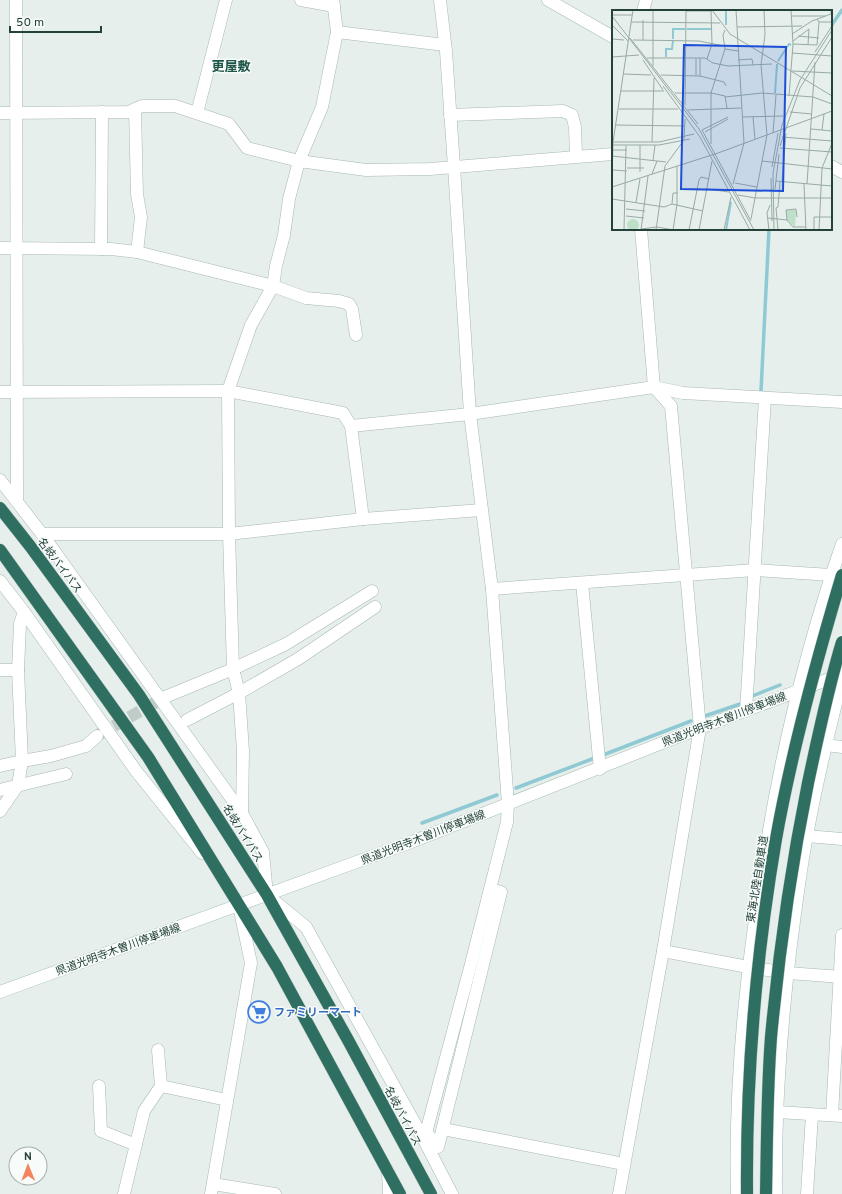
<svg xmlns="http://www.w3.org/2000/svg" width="842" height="1194" font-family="Overpass,'Noto Sans JP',sans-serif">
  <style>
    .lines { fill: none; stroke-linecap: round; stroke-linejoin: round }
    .stream { stroke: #8ec9d4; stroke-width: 3.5 }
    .street-tunnel { stroke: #bfccc8; stroke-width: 12; stroke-dasharray: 12 6; stroke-linecap: butt }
    .street-casing { stroke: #a8b8b2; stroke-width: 13 }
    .secondary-casing { stroke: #a4bbb3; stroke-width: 13 }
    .highway-casing { stroke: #c2cac8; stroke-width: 13 }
    .street { stroke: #fff; stroke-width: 12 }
    .secondary { stroke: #fff; stroke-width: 12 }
    .highway { stroke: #2f6f62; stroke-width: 12 }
    .highway-bridge-casing { stroke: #c2cac8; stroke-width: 13; stroke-linecap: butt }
    .highway-bridge { stroke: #2f6f62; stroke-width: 12 }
    .labels { text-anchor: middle; stroke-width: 3; stroke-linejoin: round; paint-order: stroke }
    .street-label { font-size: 11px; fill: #24423a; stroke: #f7fbf9 }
    .shop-label { font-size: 11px; font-weight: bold; fill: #366cbe; stroke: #f7fbf9; text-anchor: start }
    .quarter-label { font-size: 13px; font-weight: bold; fill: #1f5548; stroke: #f7fbf9 }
    .inset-river { fill: none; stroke: #8ec9d4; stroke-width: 2 }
    .inset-road { fill: none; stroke: #98aaa4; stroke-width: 1 }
    .view { fill: #1d4ed8; fill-opacity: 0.15; stroke: #1d4ed8; stroke-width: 2 }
    .inset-edge { fill: none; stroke: #24423a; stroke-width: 2 }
  </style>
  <rect width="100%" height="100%" fill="#e6efeb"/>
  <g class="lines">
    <g class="stream">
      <polyline points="831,26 842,10"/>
      <polyline points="761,391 769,229"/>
      <polyline points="750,697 780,685"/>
      <polyline points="705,716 743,703"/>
      <polyline points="603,755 691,721"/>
      <polyline points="516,788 592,759"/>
      <polyline points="422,823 497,795"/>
    </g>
    <polyline class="street-tunnel" points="98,735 165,697"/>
    <g class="street-casing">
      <g id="street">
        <polyline points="16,0 17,501"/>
        <polyline points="301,0 334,6"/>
        <polyline points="333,0 337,32 445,45"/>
        <polyline points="643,11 646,0"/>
        <polyline points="135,109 137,194 141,217 137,252"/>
        <polyline points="0,113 129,112 142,106 175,106 229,124 247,148 299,161 366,170 430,169 613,154"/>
        <polyline points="197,113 226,0"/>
        <polyline points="450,115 563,111 572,115 575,127 576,156"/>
        <polyline points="0,248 111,249 137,252 273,286 306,298 339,301 349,304 352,309 356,335"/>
        <polyline points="101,249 102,112"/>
        <polyline points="0,392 228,391 343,413 351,426 363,519"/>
        <polyline points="351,426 470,414 654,387 683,393 842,402"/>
        <polyline points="0,480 42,534 242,813 263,852 267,895 306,927 424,1140 452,1194"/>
        <polyline points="42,534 229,534 363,519 481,510"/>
        <polyline points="0,581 24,612 136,771 202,853"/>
        <polyline points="582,583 600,769"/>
        <polyline points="492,589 755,570 831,575"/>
        <polyline points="0,670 18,670"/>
        <polyline points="165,697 233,669 286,644 372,591"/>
        <polyline points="746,711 765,398"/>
        <polyline points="187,720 239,693 298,659 375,607"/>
        <polyline points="826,745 842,747"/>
        <polyline points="0,766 22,761 51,756 86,746 97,736"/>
        <polyline points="0,790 66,774"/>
        <polyline points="0,811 18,785 22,761 18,670 20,624 24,612"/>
        <polyline points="242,813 243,751 239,693 233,669 229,534 228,391 251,325 273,286 276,266 284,235 289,199 299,161 322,107 337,32"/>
        <polyline points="807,836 842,839"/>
        <polyline points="663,951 748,967 788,973 842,977"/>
        <polyline points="158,1050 161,1086"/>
        <polyline points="99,1086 101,1131 136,1145"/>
        <polyline points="777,1112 842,1116"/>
        <polyline points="832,1115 842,935"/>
        <polyline points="443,1129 624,1164"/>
        <polyline points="426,1132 438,1147 501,892 490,889"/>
        <polyline points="424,1140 471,964 507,822 508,804 492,589 470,414 454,167 446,51 440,0"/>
        <polyline points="388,1171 389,1194"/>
        <polyline points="213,1184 275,1194"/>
        <polyline points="124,1194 144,1111 161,1086 227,1100"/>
        <polyline points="211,1194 251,963 239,906"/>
        <polyline points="619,1194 663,951 700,728 671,406 654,387 641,229"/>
        <polyline points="807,1194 812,1115"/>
      </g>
    </g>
    <g class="secondary-casing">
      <g id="secondary">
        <polyline points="548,0 613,37"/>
        <polyline points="831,166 842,172"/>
        <polyline points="0,992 414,841 700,728 842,674"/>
        <path d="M737,1194C734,1086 745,979 762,873C779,761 805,650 842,544"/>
        <path d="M776,1194C775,1110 781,1026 791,944C796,908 800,871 807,836C816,783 829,731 842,679"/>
      </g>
    </g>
    <g class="highway-casing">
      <g id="highway">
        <polyline points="0,508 30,546 139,695 267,895 348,1040 431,1194"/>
        <polyline points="0,550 148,757 277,967 400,1194"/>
      </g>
    </g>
    <use href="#street" class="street"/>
    <use href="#secondary" class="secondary"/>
    <use href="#highway" class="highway"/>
    <g class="highway-bridge-casing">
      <g id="highway-bridge">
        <path d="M747,1194C746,1075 756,956 776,839C792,749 816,662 842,575"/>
        <path d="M766,1194C767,1142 767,1089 771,1037C779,951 791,867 808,783C818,736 828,688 842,642"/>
      </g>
    </g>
    <use href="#highway-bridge" class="highway-bridge"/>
  </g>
  <defs>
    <g id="supermarket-ring" transform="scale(1.15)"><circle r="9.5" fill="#f7fbf9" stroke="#3f7fe0" stroke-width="1.5"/><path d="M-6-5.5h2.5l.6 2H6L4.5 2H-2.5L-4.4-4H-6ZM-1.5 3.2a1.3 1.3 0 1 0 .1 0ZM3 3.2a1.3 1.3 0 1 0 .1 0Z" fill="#3f7fe0"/></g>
  </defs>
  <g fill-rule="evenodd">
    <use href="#supermarket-ring" x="259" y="1012"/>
  </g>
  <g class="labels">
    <g class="street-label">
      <text transform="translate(60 565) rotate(53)" y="4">名岐バイパス</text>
      <text transform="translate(724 719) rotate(-21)" y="4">県道光明寺木曽川停車場線</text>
      <text transform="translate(243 833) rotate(58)" y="4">名岐バイパス</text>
      <text transform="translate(423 837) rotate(-21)" y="4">県道光明寺木曽川停車場線</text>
      <text transform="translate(757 879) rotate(-81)" y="4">東海北陸自動車道</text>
      <text transform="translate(118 949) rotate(-20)" y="4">県道光明寺木曽川停車場線</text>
      <text transform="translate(403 1116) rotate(62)" y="4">名岐バイパス</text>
    </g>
    <g class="shop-label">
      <text x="274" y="1016">ファミリーマート</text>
    </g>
    <g class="quarter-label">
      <text x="231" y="71">更屋敷</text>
    </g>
  </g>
  <g transform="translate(612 10)">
    <rect width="220" height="220" fill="#e6efeb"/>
    <path d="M174,200H184L183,217L175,210ZM15 215a6 6 0 1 1 12 0a6 6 0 1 1-12 0Z" fill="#bfe0c8"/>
    <path class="inset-river" d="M114,1V15M75,19H99M61,29V19H73M54,47V39H60L61,31M166,51L177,34L179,35M163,83L165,54M114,220L119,192"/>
    <path class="inset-road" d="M41,0V56M100,0L118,24L220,86M74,1H99M1,5H20M0,6L87,119L142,220M180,6H213M31,10V30M19,12L108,13M207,12H220M0,15L16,31M125,17L190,16M113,20L111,25L113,39L126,41M180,24L200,11L219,4V0M186,26L207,28M18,28L86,114M0,29L12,30M21,30L87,31L112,36M181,31L197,19M181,34L205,35L207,12L205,9M196,35L197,19M203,42L220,16M180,43L220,46M0,47L27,45M35,48H93L101,53L116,56L160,54M95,49L100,34L99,1L104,0M31,50L51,80M126,50L140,49L141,55M180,61L220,63M11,64L39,65M49,65L88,66L112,72L114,76M84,65V49M88,66V48M51,76L88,127L138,220M9,81H52M63,83H99L113,86L115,98M177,86L181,34L179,0M113,87L150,83L201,87L220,94M73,95L74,0M7,99H66M76,100L129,98M178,102L200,104M130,107L171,106M141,107L143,129M4,115L73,116M199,119L220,121M90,120L139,211M90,120L116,107M210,120L212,104M93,122L116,109M161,123L164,85M170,127L220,131M0,132H47L82,124M40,132L42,68M99,134V83L113,39M0,135H47L78,129M168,136L188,78L220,27M168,138L220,142M1,140H15M0,146L54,152M41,151L43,135M150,151L220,159M160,157L166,123M15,158H32M1,160L15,161M28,162V135M40,164L45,151M159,168L160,211M0,171L1,132L21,0M164,171L220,176M170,172L174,123M123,173L145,177M121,174L132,133L124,0M192,174L194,220M195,174L203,52M0,177L106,143L220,101M95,179L117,182M163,179L167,144M126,185L143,188H220M0,189L52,197L60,194L91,201M24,192L28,169M60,194L61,183H66M164,198L166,220M164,198L166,197L168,172M14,199L33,201M14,206L32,208M185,207L184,199L174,200L175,210L181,217H194M156,208L175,210M139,209L155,125L149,55L153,25L152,0M29,219L45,217L62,220M202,219V207H220M12,220L14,136M29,220L36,166M44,220L53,156L72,130L73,109M61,220L65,194V156M77,220L87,170L89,167L97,169M87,220L100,151M112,220L119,187M157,220L155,203L158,195M162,220L161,163L170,115L188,70L220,20M207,220L210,158L220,133"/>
    <path class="view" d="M72,35L174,37L171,181L69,179Z"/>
    <rect width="220" height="220" class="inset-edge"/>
  </g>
  <g transform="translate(28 1166) rotate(359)"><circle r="19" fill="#f7fbf9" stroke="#a3b1ad"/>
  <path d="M0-3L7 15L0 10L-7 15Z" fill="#f4845f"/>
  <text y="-6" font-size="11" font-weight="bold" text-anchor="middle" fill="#24423a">N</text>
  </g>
  <path d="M10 26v6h91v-6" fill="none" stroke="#24423a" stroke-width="2"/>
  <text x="16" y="26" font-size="12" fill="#24423a" stroke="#f7fbf9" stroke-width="3" paint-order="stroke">50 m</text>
</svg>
